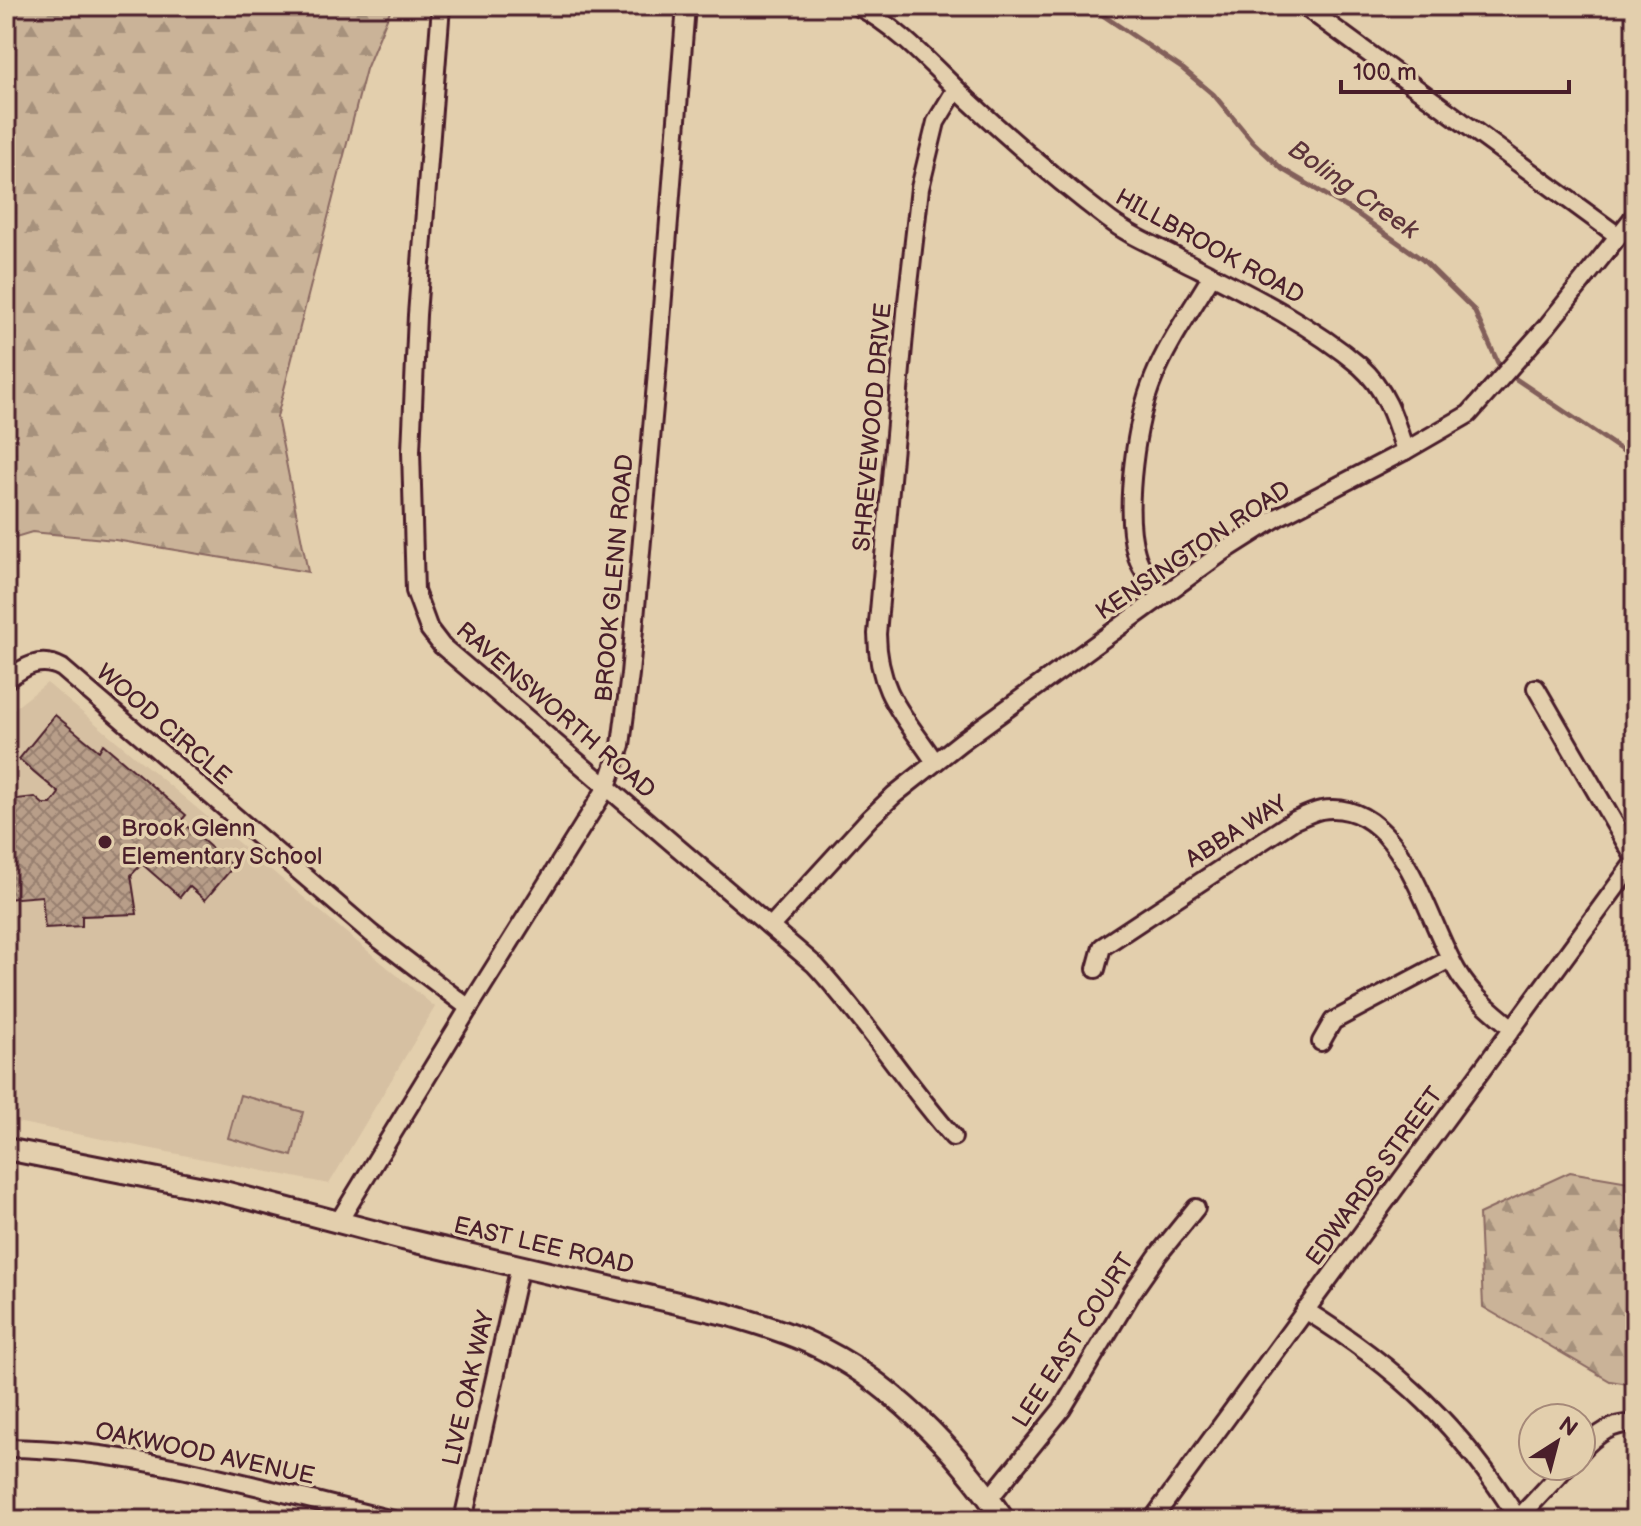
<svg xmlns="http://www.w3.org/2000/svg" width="1641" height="1526" font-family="'Balsamiq Sans',sans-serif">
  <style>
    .built { fill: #d6c0a2 }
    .green { fill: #cab398; stroke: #8a6962; stroke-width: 2 }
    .forest { fill: url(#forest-firs); stroke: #8a6962; stroke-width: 2 }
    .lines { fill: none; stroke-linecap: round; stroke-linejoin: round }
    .stream { stroke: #825f5a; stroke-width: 5 }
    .building { fill: url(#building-cross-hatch); stroke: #4a1f2b; stroke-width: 2 }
    .minor-casing { stroke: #4a1f2b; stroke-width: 22 }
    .tertiary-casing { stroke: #4a1f2b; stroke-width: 26 }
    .minor { stroke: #e3cfad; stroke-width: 16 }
    .tertiary { stroke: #e3cfad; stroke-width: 20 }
    .poi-dot { fill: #4a1f2b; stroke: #e3cfad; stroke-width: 3 }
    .labels { text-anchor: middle; stroke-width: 7; stroke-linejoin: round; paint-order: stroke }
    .street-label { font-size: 24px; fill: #4a1f2b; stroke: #e3cfad }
    .poi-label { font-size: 24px; fill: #4a1f2b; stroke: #e3cfad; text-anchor: start }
    .water-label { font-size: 26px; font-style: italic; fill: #5d343b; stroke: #e3cfad }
  </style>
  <defs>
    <pattern id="forest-firs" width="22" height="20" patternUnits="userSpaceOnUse" patternTransform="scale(2)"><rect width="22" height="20" fill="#cab398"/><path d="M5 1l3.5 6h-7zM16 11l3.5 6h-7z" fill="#a6917c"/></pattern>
    <pattern id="building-cross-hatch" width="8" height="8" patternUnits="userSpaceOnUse" patternTransform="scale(2)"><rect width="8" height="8" fill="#b89e89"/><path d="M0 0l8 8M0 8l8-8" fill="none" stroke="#988070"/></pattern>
  </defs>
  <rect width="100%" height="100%" fill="#e3cfad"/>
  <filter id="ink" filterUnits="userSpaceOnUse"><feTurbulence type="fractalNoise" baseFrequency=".0125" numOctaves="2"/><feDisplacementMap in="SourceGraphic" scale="16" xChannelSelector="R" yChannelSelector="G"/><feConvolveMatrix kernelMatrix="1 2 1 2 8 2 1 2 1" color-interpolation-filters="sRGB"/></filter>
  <g filter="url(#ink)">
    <polygon class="built" points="47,683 435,1007 329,1184 6,1120 6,715"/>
    <polygon class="green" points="240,1095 303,1112 292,1156 228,1138"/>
    <g class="forest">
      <polygon points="6,6 392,6 366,69 277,417 308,572 115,540 32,532 6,540"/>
      <polygon points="1570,1172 1635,1183 1635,1385 1610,1381 1483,1307 1479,1214"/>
    </g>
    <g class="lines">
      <g class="stream">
        <polyline points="1089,6 1183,69 1214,95 1253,142 1282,169 1353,211 1423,260 1474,310 1498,363"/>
        <polyline points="1516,379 1635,459"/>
      </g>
    </g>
    <polygon class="building" points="55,715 99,751 103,744 186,815 181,821 233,867 205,900 189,886 180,897 142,864 131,875 137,914 82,916 82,926 45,928 42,896 6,899 6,793 8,800 35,797 43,804 51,804 59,793 19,759"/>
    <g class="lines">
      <g class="minor-casing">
        <g id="minor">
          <path d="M441,6L417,315L411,451L415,591L429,629L442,646L815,965C865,1019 904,1081 953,1137"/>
          <path d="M857,6C900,28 934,68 968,100C1013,142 1059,182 1108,219C1131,237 1157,246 1182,260C1243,291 1308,322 1360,366C1386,389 1395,419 1405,451"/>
          <polyline points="1304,6 1617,235"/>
          <path d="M1162,595C1152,582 1140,569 1136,553C1123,510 1136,419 1154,377C1168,342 1193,308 1212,275"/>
          <path d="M6,680C24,667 40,656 62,668L372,934L469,1008"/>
          <polyline points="1536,688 1635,859"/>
          <path d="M935,762C904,715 878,694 877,634L907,302L920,188L936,122L956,89"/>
          <polyline points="771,926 869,819 894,795 961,742 1223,552 1278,517 1405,451 1469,414 1547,326 1635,215"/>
          <path d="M1096,969L1102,947L1293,821C1302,817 1312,812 1321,810C1401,797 1426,919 1457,971C1471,995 1491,1010 1512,1028"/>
          <polyline points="1321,1042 1333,1021 1450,959"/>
          <polyline points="339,1221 469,1008 607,787 621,745 630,674 656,384 686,6"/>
          <path d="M1305,1310C1397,1367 1461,1427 1518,1519"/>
          <path d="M6,1448C138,1449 265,1490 393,1520"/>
          <path d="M1581,1451C1596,1435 1613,1422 1635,1424"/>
          <polyline points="989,1499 1062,1409 1133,1291 1158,1255 1196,1208"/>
          <polyline points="463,1520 520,1266"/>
          <polyline points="1152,1520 1635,861"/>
          <polyline points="1517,1520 1567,1466"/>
        </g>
      </g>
      <g class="tertiary-casing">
        <path id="tertiary" d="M6,1149L224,1192L403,1239L729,1315C757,1323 784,1331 810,1343C889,1379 956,1450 1004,1520"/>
      </g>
      <use href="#minor" class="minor"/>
      <use href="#tertiary" class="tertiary"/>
    </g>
  </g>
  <circle class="poi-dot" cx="105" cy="842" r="8"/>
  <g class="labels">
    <g class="street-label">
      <text transform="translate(1210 246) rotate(29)" y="8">HILLBROOK ROAD</text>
      <text transform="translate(872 427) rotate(-85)" y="8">SHREVEWOOD DRIVE</text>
      <text transform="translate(1193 550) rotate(-34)" y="8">KENSINGTON ROAD</text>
      <text transform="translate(614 578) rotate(-85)" y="8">BROOK GLENN ROAD</text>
      <text transform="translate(556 710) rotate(41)" y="8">RAVENSWORTH ROAD</text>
      <text transform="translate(164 724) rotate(41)" y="8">WOOD CIRCLE</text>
      <text transform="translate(1236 831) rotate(-32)" y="8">ABBA WAY</text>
      <text transform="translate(1374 1176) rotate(-54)" y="8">EDWARDS STREET</text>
      <text transform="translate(544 1245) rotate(13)" y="8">EAST LEE ROAD</text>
      <text transform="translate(1073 1340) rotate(-57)" y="8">LEE EAST COURT</text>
      <text transform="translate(468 1388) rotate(-77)" y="8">LIVE OAK WAY</text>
      <text transform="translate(205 1453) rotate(12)" y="8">OAKWOOD AVENUE</text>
    </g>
    <g class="poi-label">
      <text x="121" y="836">Brook Glenn<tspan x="121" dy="28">Elementary School</tspan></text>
    </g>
    <g class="water-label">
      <text transform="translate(1354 189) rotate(35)" y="9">Boling Creek</text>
    </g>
  </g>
  <rect width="1641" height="1526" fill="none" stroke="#e3cfad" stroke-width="32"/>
  <rect x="16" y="16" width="1609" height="1494" fill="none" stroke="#4a1f2b" stroke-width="3" filter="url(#ink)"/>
  <g transform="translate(1557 1442) rotate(36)"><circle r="38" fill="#e3cfad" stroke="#a68979" stroke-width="2"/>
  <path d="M0-6L14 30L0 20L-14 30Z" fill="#4a1f2b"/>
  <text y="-12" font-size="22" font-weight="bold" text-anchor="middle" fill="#4a1f2b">N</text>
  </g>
  <path d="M1341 80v12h228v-12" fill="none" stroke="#4a1f2b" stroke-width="4"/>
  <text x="1353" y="80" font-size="24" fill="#4a1f2b" stroke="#e3cfad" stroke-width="6" paint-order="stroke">100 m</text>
</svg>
